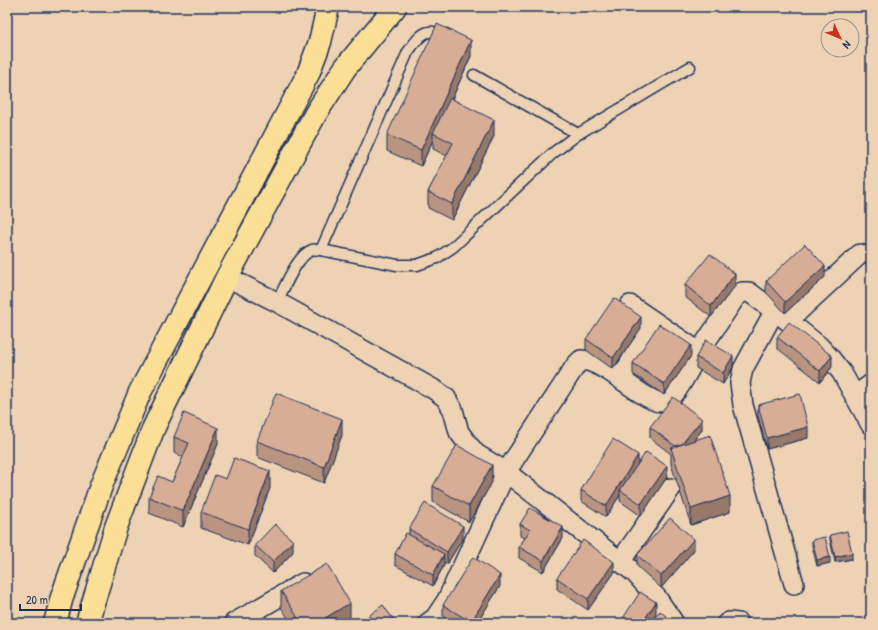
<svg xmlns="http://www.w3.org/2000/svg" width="878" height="630" font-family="'Patrick Hand',sans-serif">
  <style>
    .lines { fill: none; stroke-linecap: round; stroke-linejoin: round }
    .service-casing { stroke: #1b2f5e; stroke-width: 13 }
    .minor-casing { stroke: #1b2f5e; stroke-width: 22 }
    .primary-casing { stroke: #1b2f5e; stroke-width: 25 }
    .service { stroke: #edd3b4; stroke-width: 10 }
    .minor { stroke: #edd3b4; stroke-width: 19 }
    .primary { stroke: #fbdf96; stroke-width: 22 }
    .wall { fill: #b99581; stroke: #1b2f5e }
    .shaded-wall { fill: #967969; stroke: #1b2f5e }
    .building { fill: #d7ad96; stroke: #1b2f5e }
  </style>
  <rect width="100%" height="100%" fill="#edd3b4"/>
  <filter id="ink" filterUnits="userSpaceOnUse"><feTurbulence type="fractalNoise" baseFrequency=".025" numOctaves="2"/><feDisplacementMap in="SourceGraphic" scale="8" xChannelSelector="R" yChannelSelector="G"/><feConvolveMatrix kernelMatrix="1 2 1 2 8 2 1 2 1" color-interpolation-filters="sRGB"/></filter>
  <g filter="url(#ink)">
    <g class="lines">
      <g class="service-casing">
        <g id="service">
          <polyline points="474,75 578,134"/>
          <path d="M321,250L408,52C414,44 422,30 433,32C438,33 441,35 446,34"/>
          <path d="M277,302C284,289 297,255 312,250C314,249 318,250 321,250L397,265H417L437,258L453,247L553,153L578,134L690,67"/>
        </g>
      </g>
      <g class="minor-casing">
        <g id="minor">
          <polyline points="227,277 277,302 435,390 446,398 453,410 459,432 467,443 476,454 506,472 635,573 657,598 674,623"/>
          <polyline points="630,305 699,352 735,298 742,292 749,292 788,321 819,346 831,359 842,373 871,425"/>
          <polyline points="775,310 743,369 740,383 743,405 794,584"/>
          <polyline points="788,321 860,254"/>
          <polyline points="621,379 653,321"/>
          <polyline points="855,396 871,384"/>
          <polyline points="620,562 671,488"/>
          <polyline points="234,623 303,583"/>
          <path d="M428,623L435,618L447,600L506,472L576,365L581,360C604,361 632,391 653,400C657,402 663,403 668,400C677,395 693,362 699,352"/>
          <polyline points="727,623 729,622 738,623"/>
        </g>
      </g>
      <g class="primary-casing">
        <g id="primary">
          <polyline points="55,623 62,597 101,486 140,392 308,74 320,42 328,7"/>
          <polyline points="87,623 116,527 154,427 227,277 316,113 345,68 395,7"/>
        </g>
      </g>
      <use href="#service" class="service"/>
      <use href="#minor" class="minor"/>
      <use href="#primary" class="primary"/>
    </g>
    <g class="wall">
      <polygon points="471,56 452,99 494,136 452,220 428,208 428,192 447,156 433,149 433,140 421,166 387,151 387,135"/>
      <polygon points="825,277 785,313 766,292 766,281"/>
      <polygon points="685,285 735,286 711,317 685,297"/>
      <polygon points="641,328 613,369 586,350 586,339"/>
      <polygon points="777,337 832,367 820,382 777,348"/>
      <polygon points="691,356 664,395 633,374 633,363"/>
      <polygon points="696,357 733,367 723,384 696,368"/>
      <polygon points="758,405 808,438 767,449 758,416"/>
      <polygon points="650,427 702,430 694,440 730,512 691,525 671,464 671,454 650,438"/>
      <polygon points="342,435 324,483 257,457 257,441"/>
      <polygon points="174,437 218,444 183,527 149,513 149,497 172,482 183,457 174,453"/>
      <polygon points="638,463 667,477 641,516 620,501 620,495 606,517 581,501 581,490"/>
      <polygon points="226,479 270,488 248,545 201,528 201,512"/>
      <polygon points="492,482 469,522 433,502 433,486"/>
      <polygon points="520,524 563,538 543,572 519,558 519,547 525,538 520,536"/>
      <polygon points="409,529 463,538 447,564 444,562 444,565 433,586 395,565 395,554 409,535"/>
      <polygon points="830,535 852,559 835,562 830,540"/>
      <polygon points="812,540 830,563 817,566 812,546"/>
      <polygon points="255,545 293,552 273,573 255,556"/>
      <polygon points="694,550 661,588 637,566 637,555"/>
      <polygon points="614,573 588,610 557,589 557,578"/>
      <polygon points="500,586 477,623 454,623 443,616 443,605"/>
      <polygon points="281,591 350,619 344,623 291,623 281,607"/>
    </g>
    <g class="shaded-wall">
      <polygon points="471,40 471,56 436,134 433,133 433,140 421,166 421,150"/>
      <polygon points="494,120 494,136 452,220 452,204"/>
      <polygon points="825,266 825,277 785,313 785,302"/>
      <polygon points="735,274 735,286 711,317 711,306"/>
      <polygon points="641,317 641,328 613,369 613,358"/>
      <polygon points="691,345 691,356 664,395 664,384"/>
      <polygon points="733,356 733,367 723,384 723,373"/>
      <polygon points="832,356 832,367 820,382 820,371"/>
      <polygon points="342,419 342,435 324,483 324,467"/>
      <polygon points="702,419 702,430 678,460 678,449"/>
      <polygon points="808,427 808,438 767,449 767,438"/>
      <polygon points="218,428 218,444 183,527 183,511"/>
      <polygon points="638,455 638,466 620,490 620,495 606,517 606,506"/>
      <polygon points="492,465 492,482 469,522 469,506"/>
      <polygon points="667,466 667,477 641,516 641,504"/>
      <polygon points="270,471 270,488 248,545 248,529"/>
      <polygon points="730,496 730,512 691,525 691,509"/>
      <polygon points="463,526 463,538 447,564 447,552"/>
      <polygon points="563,527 563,538 543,572 543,561"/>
      <polygon points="694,539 694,550 661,588 661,576"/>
      <polygon points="293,541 293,552 273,573 273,562"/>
      <polygon points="852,553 852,559 835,562 835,557"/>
      <polygon points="444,554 444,565 433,586 433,575"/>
      <polygon points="830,557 830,563 817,566 817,560"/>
      <polygon points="614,562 614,573 588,610 588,599"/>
      <polygon points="500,575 500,586 477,623 471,623 471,622"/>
      <polygon points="656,602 656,614 649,623 642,623"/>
      <polygon points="350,603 350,619 344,623 317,623"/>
    </g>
    <g class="building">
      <polygon points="437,24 471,40 421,150 387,135"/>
      <polygon points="450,98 494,120 452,204 428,192 453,143 433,133"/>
      <polygon points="805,244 825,266 785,302 766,281"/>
      <polygon points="710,254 735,274 711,306 685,285"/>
      <polygon points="614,298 641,317 613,358 586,339"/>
      <polygon points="789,322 832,356 820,371 777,337"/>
      <polygon points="659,324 691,345 664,384 633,363"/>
      <polygon points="706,340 733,356 723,373 696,357"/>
      <polygon points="276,393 342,419 324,467 257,441"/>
      <polygon points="800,394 808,427 767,438 758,405"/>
      <polygon points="673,397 702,419 682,444 675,446 650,427"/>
      <polygon points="184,413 218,428 183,511 149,497 158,476 172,482 189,443 174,437"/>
      <polygon points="710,435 730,496 691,509 671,448"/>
      <polygon points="613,439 638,455 606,506 581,490"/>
      <polygon points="457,445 492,465 469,506 433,486"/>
      <polygon points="646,452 667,466 641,504 620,490"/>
      <polygon points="234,458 270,471 248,529 201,512 215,475 226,479"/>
      <polygon points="425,503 463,526 447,552 409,529"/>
      <polygon points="530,508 563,527 543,561 519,547 530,530 520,524"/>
      <polygon points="670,518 694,539 661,576 637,555"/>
      <polygon points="275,524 293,541 273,562 255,545"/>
      <polygon points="847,531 852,553 835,557 830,535"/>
      <polygon points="406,533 444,554 433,575 395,554"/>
      <polygon points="825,537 830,557 817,560 812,540"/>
      <polygon points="583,540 614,562 588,599 557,578"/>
      <polygon points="473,557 500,575 471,622 443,605"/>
      <polygon points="327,564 350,603 317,623 301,623 281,591"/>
      <polygon points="640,592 656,602 642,623 620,623"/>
      <polygon points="383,605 396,623 359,623"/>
      <polygon points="660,611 674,623 650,623"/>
    </g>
  </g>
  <rect width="878" height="630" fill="none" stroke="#edd3b4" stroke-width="24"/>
  <rect x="12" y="12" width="854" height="606" fill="none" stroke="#1b2f5e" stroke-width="1.5" filter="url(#ink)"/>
  <g transform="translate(840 38) rotate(134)"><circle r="19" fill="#edd3b4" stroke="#999192"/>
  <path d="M0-3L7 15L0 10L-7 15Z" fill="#c8321e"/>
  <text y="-6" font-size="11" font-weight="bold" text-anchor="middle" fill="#1b2f5e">N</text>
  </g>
  <path d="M20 604v6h61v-6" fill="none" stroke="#1b2f5e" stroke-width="2"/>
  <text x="26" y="604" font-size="12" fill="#1b2f5e" stroke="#edd3b4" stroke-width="3" paint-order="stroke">20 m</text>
</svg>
